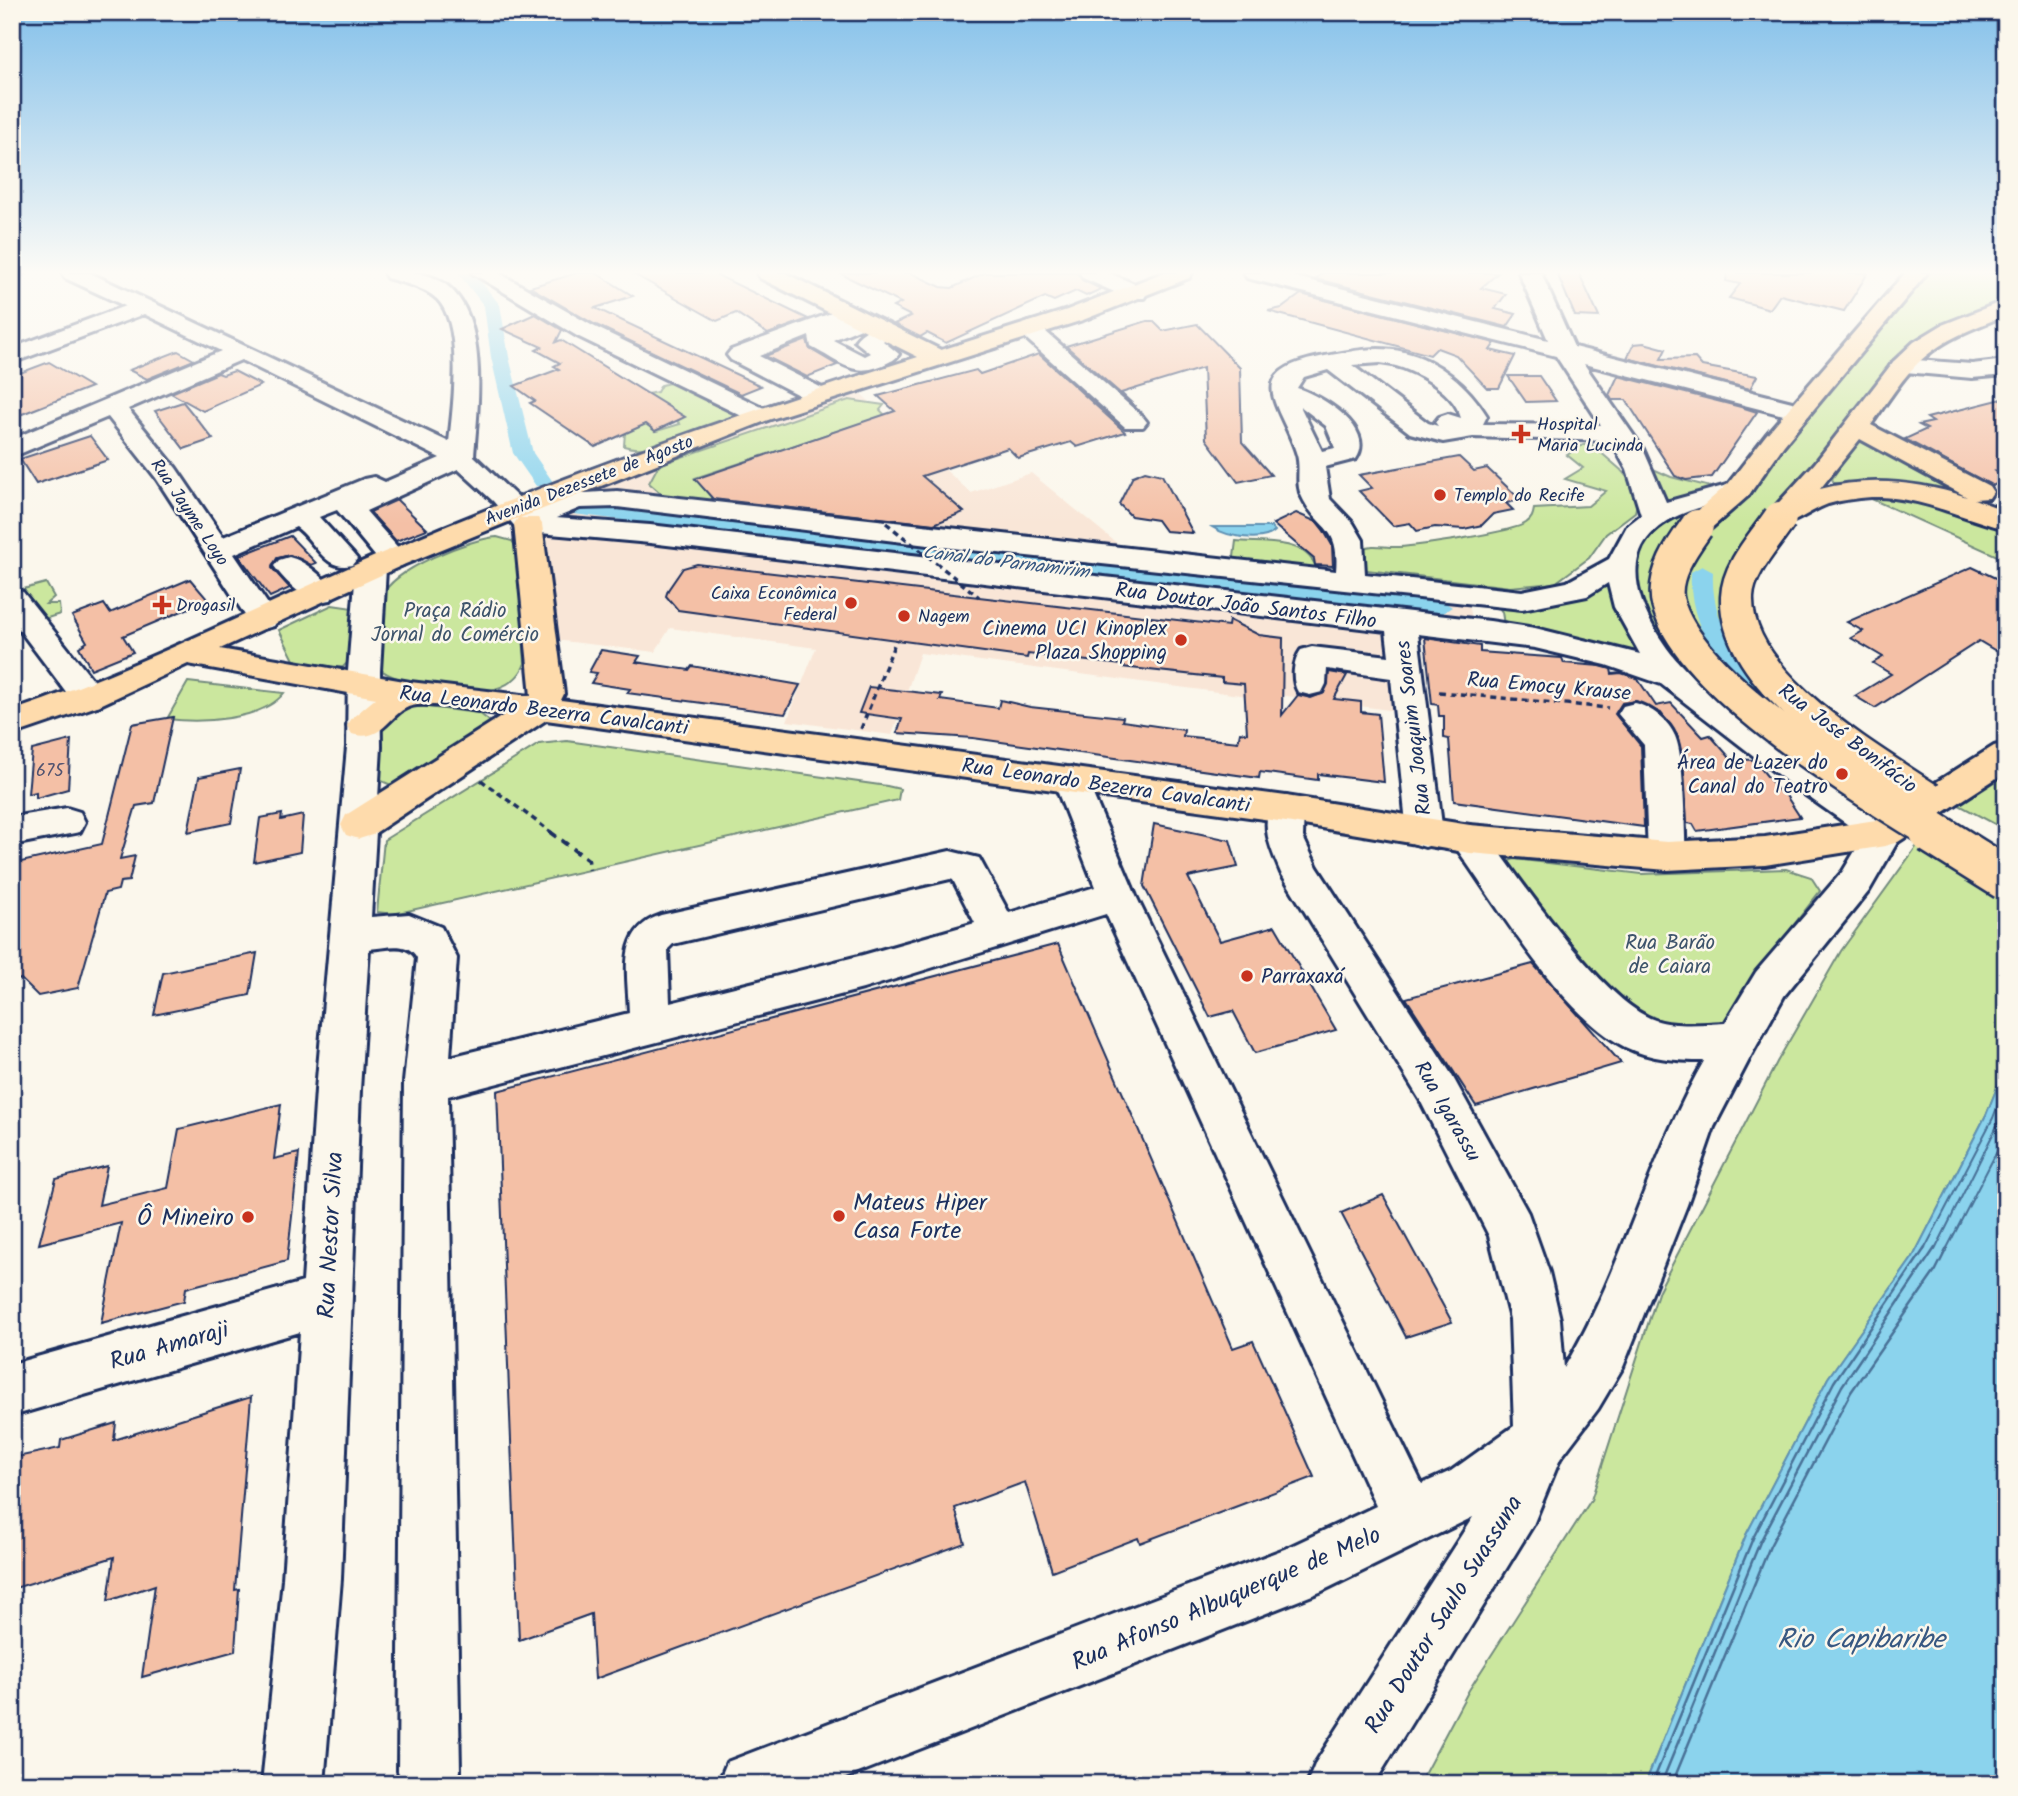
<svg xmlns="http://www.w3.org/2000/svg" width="2018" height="1796" font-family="Kalam,sans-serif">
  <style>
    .built { fill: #f9e6d7 }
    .green { fill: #cbe79e; stroke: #738b7e; stroke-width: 2 }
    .water { fill: #8bd3ed; stroke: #5e91b4; stroke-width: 2 }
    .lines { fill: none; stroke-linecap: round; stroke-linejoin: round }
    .shore-far1 { stroke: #487197; stroke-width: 2 }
    .shore { stroke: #487197; stroke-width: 2.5 }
    .canal { fill: #8bd3ed; fill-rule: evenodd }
    .building { fill: #f4c0a6; stroke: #1b2f5e; stroke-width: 2 }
    .minor-casing { stroke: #1b2f5e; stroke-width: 6 }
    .major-casing { stroke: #1b2f5e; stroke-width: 6 }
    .path-far2 { stroke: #1b2f5e; stroke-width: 2.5; stroke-dasharray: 4.5 3.5; stroke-linecap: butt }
    .path-far1 { stroke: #1b2f5e; stroke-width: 3.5; stroke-dasharray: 6 4.5; stroke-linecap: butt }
    .path { stroke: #1b2f5e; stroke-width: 4.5; stroke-dasharray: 8 6; stroke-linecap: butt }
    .minor { fill: #fbf7ec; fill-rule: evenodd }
    .major { fill: #fedbac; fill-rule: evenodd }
    .major-bridge-far1-casing { stroke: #1b2f5e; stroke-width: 37; stroke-linecap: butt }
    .major-bridge-casing { stroke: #1b2f5e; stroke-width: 47; stroke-linecap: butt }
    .path-bridge { stroke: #1b2f5e; stroke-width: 3.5; stroke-dasharray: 6 4.5; stroke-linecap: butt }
    .major-bridge-far1 { stroke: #fedbac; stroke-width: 32 }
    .major-bridge { stroke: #fedbac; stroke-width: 42 }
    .poi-dot { fill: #c8321e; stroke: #fbf7ec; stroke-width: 2.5 }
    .labels { text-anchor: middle; stroke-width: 5; stroke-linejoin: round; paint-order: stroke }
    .far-poi-label { font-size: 18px; fill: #1b2f5e; stroke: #fbf7ec; text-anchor: start }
    .far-street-label { font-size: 18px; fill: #1b2f5e; stroke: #fbf7ec }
    .number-label { font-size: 18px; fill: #515370 }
    .far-water-label { font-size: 19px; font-style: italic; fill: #375882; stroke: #fbf7ec }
    .street-label { font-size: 21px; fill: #1b2f5e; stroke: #fbf7ec }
    .park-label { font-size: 21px; fill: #3e546b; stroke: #fbf7ec }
    .poi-label { font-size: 21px; fill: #1b2f5e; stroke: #fbf7ec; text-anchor: end }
    .near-poi-label { font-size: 24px; fill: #1b2f5e; stroke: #fbf7ec; text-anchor: start }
    .near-street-label { font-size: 24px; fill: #1b2f5e; stroke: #fbf7ec }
    .near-water-label { font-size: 28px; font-style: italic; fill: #375882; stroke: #fbf7ec }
  </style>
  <rect width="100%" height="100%" fill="#fbf7ec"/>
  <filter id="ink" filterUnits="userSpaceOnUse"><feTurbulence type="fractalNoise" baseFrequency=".0143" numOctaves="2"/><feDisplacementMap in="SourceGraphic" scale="14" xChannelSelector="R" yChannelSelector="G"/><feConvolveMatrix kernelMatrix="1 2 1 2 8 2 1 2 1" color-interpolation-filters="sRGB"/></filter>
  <g filter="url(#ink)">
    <polygon class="built" points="859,392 971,493 1031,473 1130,554 1465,588 1478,643 1390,637 1396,711 1279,695 1278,700 920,653 892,735 787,721 816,648 670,628 655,652 555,640 545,509 568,491"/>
    <g class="green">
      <polygon points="1916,273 2006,273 2006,307 1922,347 1746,571 1742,631 1845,739 1672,676 1505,631 1502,612 1493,599 1522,600 1619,566 1655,515 1640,463 1671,477 1726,491"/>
      <path d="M678,381L739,411C716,428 651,456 624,446L625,432L637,419L657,431L680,424L677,421L684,417L647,394L657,392L661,385Z"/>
      <polygon points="849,400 884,405 880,410 910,440 861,423 695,478 719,506 664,496 649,483 657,468 664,463"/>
      <polygon points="1859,438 2006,513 1877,483 1834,483 1832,479"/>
      <path d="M1591,444L1621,470L1640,492L1635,512L1606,534L1589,558L1555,583L1510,587L1358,569L1361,549C1373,543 1385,548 1398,547C1419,546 1513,532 1526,523C1532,519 1533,515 1534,509L1588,506L1606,491L1565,479L1583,468L1567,455L1583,445Z"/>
      <path d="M1865,496C1912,495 1963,510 2006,530V560Z"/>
      <path d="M497,537L512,541L517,548L525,663C520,678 507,686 492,690C469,695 395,684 379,668C380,645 378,618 383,596C390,570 472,538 497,537Z"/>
      <path d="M1236,541C1266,544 1309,537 1318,573L1233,565Z"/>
      <polygon points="46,583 54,597 46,604 59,604 60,614 44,619 42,626 12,635 12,592"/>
      <polygon points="332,605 353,608 352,658 343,667 299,670 279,630"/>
      <path d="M188,682L284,693C262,721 200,723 167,719Z"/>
      <polygon points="409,705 479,713 492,723 405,784 391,785 377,779 377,727"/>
      <polygon points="567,741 887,786 900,789 898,800 394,914 377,912 384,840 539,744"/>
      <polygon points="2006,775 2006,830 1959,805"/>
      <polygon points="1922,839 2006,900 2006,1065 1986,1115 1913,1257 1828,1378 1746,1535 1645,1784 1419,1784 1469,1690 1591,1500 1659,1290 1777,1062 1841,951"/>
      <polygon points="1514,859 1642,874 1786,869 1811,877 1820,891 1764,963 1712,1041 1628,1025 1504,863"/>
    </g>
    <g class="water">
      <path d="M1212,527H1271L1275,531C1263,543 1227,537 1212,527Z"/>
      <polygon points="2006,1065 2006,1784 1645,1784 1746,1535 1828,1378 1913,1257 1986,1115"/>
    </g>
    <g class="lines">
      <g class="shore-far1">
        <polyline points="1924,1250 1993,1118 2006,1084"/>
        <polyline points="1935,1250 2006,1108"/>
        <polyline points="1946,1250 2006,1134"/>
      </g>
      <g class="shore">
        <polyline points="1652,1784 1753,1538 1834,1382 1925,1248"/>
        <polyline points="1661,1784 1760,1542 1842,1386 1935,1248"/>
        <polyline points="1672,1784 1770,1546 1851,1392 1936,1270 1947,1248"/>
      </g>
      <g class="canal">
        <polygon points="458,273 474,273 500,305 509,357 533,453 553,482 550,486 536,486 513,453 491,357 484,306"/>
        <polygon points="572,503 1119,568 1441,600 1452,607 1441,614 1119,582 565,513 562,509"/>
        <path d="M1702,566L1713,572C1710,633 1751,671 1796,706L1799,712L1796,718H1778C1732,680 1687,636 1691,572Z"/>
      </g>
    </g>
    <g class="building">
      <polygon points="577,273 596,273 633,296 595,308 761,386 741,394 594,324 530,287"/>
      <polygon points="632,273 713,273 808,319 768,334 736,313 717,321"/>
      <polygon points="839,273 911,273 941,287 952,288 984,273 1077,273 1082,280 1101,289 1086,296 1076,291 1054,301 1045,297 946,343 927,333 920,337 894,324 911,316 893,307 901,303"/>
      <polygon points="1322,273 1498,273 1481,288 1506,294 1495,309 1516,314 1507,327 1316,279"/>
      <polygon points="1557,273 1579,273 1599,317 1575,316"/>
      <polygon points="1727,273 1868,273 1844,311 1780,295 1770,309 1729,298 1740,284 1726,281"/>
      <polygon points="1301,294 1495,343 1490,350 1515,356 1499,388 1487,388 1456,355 1437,348 1430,355 1268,311 1282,308"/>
      <polygon points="535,314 562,330 556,342 561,340 685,417 655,431 646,424 595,447 530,403 535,401 514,386 559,369 554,366 560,363 536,350 542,347 502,329"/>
      <polygon points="1147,321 1153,321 1163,331 1197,324 1240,368 1242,442 1271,475 1238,482 1206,439 1203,368 1121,393 1136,407 1066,346"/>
      <polygon points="807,340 810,349 837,365 807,377 765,356"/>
      <polygon points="1644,343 1666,349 1661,359 1695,358 1702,366 1757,376 1750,389 1627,358 1634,344"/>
      <polygon points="178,351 194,360 147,379 129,370"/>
      <polygon points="1039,354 1125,432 1077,447 1071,442 1018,458 1008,448 922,476 964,512 934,524 713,499 695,479 895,411 878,396 976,370 980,374"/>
      <polygon points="49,362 91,387 22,414 12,407 12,376"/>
      <polygon points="234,371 261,385 203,411 171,393 218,373 223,375"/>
      <polygon points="1508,376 1539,376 1556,401 1526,402"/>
      <polygon points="1618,376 1741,407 1757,412 1712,477 1686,480 1675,476 1626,400 1612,400 1609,395"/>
      <polygon points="2006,398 2006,480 1992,486 1905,439 1927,429 1919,425 1933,422 1927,418"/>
      <polygon points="183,402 213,439 184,449 155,411"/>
      <polygon points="90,436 108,460 36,484 20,459"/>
      <polygon points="1459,457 1474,471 1487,468 1521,500 1506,503 1513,510 1493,514 1482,525 1464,529 1435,527 1417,531 1410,523 1393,526 1359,491 1372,488 1359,475"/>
      <polygon points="1145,471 1162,475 1193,533 1165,531 1157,520 1131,516 1119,504 1133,476"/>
      <polygon points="397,500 427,529 396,541 370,512"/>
      <polygon points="1296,513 1317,522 1324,531 1332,545 1333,566 1315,565 1314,559 1273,524"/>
      <polygon points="290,536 316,563 311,565 290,555 277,558 272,568 290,588 270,597 239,556"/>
      <polygon points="697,564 1228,626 1229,620 1259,635 1283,638 1282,715 1298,695 1311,698 1324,693 1329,672 1347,675 1334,699 1361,702 1361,712 1378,714 1384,782 1318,774 1318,780 1260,772 1259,778 973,738 897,733 902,719 859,713 869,687 942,695 940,700 998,708 1000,700 1030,707 1123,717 1122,721 1184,730 1183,736 1238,742 1240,732 1247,733 1244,684 1222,682 1222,678 1122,667 1122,665 1028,654 1027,658 678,610 666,596 668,590 683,568"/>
      <polygon points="1972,567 2006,583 2006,657 1979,641 1875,708 1855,696 1891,674 1873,663 1883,657 1851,638 1863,631 1847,622"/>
      <polygon points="190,579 208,600 123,636 133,652 91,669 79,647 87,642 72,616 104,604 110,613"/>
      <polygon points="1425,638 1480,646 1480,652 1562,658 1564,663 1600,666 1611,669 1612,674 1621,673 1637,678 1656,706 1671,703 1703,737 1710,735 1731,759 1754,760 1780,792 1783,791 1800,817 1697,831 1693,824 1687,823 1683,760 1677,735 1661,713 1636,701 1622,703 1615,714 1641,746 1644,827 1454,801 1449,739 1444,738 1444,716 1439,716 1438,705 1432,704"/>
      <polygon points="601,650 640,656 636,662 689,670 692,666 800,685 785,714 627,693 630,689 591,683 597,673 589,672"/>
      <polygon points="173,717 154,803 136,806 120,859 135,856 129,881 120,882 118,890 105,893 78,988 38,996 21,979 12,981 12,864 102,844 132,724"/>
      <polygon points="71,740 68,789 36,798 36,792 28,794 32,750"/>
      <polygon points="240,769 231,823 188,832 199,777"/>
      <polygon points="282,814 281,820 303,815 300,852 254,862 260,818"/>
      <polygon points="1154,824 1230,840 1238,867 1188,877 1220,941 1275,926 1336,1030 1255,1053 1233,1011 1210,1017 1144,886"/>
      <polygon points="1058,944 1233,1348 1253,1341 1314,1477 1140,1543 1138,1538 1052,1571 1025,1482 955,1508 965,1543 595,1679 591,1614 519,1640 497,1091"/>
      <polygon points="257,953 250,995 154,1015 163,973"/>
      <polygon points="1533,964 1621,1063 1476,1106 1406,998"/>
      <polygon points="281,1104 274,1159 299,1153 287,1261 186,1288 184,1301 101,1323 121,1223 39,1244 56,1179 107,1166 99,1205 168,1188 179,1129"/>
      <polygon points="1383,1195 1452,1322 1406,1337 1341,1213"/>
      <polygon points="251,1397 235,1590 239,1589 235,1651 142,1677 155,1585 108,1601 114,1557 12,1589 12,1458 60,1448 61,1440 116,1423 114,1440"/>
    </g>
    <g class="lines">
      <g class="minor-casing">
        <g id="minor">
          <polygon points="12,273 24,273 12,279"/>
          <path d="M62,273H90L449,442C453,406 464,326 437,299C424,287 404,283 387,278L384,273C395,273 407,271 417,273C495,285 478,401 474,456L530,509L570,494L617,491L1336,571C1340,524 1318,531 1302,497C1295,484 1301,469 1297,455C1283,407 1239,373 1320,357C1349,352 1375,345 1404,352C1438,360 1469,386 1487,416L1483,424L1601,425L1556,356L1247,278L1244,273H1280L1548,340L1519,273H1541L1574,347L1808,406L1812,411L1808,416L1799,419L1584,364L1643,449L1666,502L1738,482L1748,484L1752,490L1748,496C1715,504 1669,510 1647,539C1618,577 1655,638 1683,667C1699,685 1723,698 1742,712C1793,750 1845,787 1898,822L1903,832L1869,891L1784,996L1752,1054L1714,1127L1687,1205L1623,1367L1598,1409L1560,1459L1533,1525L1374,1784H1307L1316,1762L1473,1517L1320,1592L830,1784H718L727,1762L1287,1548L1376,1506L1106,914L863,989L448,1096L460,1771L455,1784H403L398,1771L404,1082L417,958C408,940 386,948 369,949L360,1090L341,1579L324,1784H262L283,1579L300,1332L12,1416V1364L303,1282L316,1090L347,747L348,671L356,569L361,563L371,560L380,562L337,510L319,517L352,553L357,559L352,565C324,572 316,541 296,527L234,554L278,619L274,626L263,629L252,626L156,478L108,417L12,457V439L221,351L144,314L12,363V348L125,306L65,278ZM241,360L440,458L385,482L374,477L364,479L223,537L176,468L128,409ZM1380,363C1407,365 1454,389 1461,418L1448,414L1439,417L1435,422L1438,426L1428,423L1352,365ZM1328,370L1410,433L1443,442L1473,437L1611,441L1627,470L1641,515L1627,526L1609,559L1567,582L1522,591L1365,574L1363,540L1353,523L1330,499L1325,467L1356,459C1377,428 1320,395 1297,388L1304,377ZM1300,406L1326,426L1335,448L1322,451ZM458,469L493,501L518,530L528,532L650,543L1386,631L1389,656L1312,647L1301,650C1293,661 1291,680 1298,692L1310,695L1322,692L1326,684L1327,669L1391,678L1407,833L1412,843L1425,847L1438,843L1443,833L1418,634L1535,648L1606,665L1661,684L1790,784L1864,836L1843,871L1756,972L1725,1023C1703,1024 1676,1027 1655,1020C1602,1002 1518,876 1483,829L1470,825L1457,829L1452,839L1457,849C1499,908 1561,1014 1625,1047C1650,1059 1677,1061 1704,1061C1648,1159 1623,1271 1564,1368L1560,1319L1549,1272L1528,1213L1450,1072L1317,867L1303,837L1304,809L1299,800L1286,796L1273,800C1259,825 1271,849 1281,873L1420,1100L1489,1236L1510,1319L1514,1426L1451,1471L1422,1484L1136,896L1083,771L1071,767L1059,771L1053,780L1095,887L1009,913L979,858L950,851L661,915C616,930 628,974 629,1013L450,1057L457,958L441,927L409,914L371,917L381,747L380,671L386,569L383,565L393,568L403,565L408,559L366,511ZM617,507L952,548L1522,609L1587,596L1608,583L1614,607L1640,654L1535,628L1490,621L650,525L556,518L580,508ZM950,879L953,880L975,923L863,955L670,1003L668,949L673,944Z"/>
          <polygon points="472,273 499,273 593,326 768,410 772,415 768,420 750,420 577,336"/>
          <polygon points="1080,273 1109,273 1144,288 1147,293 1144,298 1128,298 1083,278"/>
          <path d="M842,309L853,315H868L871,320L868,325L833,340L864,356L870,353L855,341C863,330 878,323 891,326L894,331L883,341L899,354C895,360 891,361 885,364C854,379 839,361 811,347L809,336L759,356L828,391L831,396L828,401H810L731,360L727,355L731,350Z"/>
          <polygon points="1029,322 1037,324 1143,417 1147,422 1143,427 1125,427 1021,334 1018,329"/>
          <polygon points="1902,359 1972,364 2006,360 2006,375 1972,378 1894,371 1890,366 1894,361"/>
          <path d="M289,557C306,561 325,578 335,593L331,600C308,605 287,584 274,566L279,560Z"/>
          <polygon points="12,590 23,592 100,689 104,697 100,705 88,708 76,705 12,620"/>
          <path d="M1635,703C1651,707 1669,721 1675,736C1685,759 1684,828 1686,856L1680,866L1667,870L1654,866L1648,856L1644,745L1618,714L1623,706Z"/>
          <polygon points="67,808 80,812 85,822 80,832 12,845 12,817"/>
        </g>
      </g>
      <g class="major-casing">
        <g id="major">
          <path d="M757,273H785L941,350L1067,310L1162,273H1192L1189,278L1083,320L768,420L520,518H538L542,524L564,694L561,700L1286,796L1470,825L1667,842L1765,837L1876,820L1994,746L2006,743V772L1898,842L1885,846L1765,865L1667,870L1470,853L1286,822L546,720L372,835L359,839L346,835L341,825L346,815L504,715C479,712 443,703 417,705C390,707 386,744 352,734L347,726L352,718L376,698L188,664L100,705L12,735V711C139,668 259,606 382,553C558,478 736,414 918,357L760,278ZM518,518L514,524L531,696L410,682L220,649L403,565Z"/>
          <polygon points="1905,273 1927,273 1784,445 1748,496 1707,532 1697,534 1687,532 1683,526 1687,520 1728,484 1766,435"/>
          <path d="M2006,300V315C1980,326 1953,335 1931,352C1906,370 1889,400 1871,425L1989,486L1993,492L1989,498L1974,499L2006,511V529C1958,518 1923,496 1871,497C1857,498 1842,500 1828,504C1808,511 1791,529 1770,524L1766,518L1770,512L1815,463L1894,361L1914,342L1942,325ZM1860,439L1967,497C1919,482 1870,476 1820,489Z"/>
        </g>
      </g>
      <polyline class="path-far2" points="1994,470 2006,476"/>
      <g class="path-far1">
        <polyline points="1439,692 1608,708"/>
        <polyline points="861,729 896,640"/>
        <polyline points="481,780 552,833"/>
      </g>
      <polyline class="path" points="550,832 588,860 589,870"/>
      <use href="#minor" class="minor"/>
      <use href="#major" class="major"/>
      <g class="major-bridge-far1-casing">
        <g id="major-bridge-far1">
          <path d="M1780,518C1765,541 1738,568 1737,597C1734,682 1867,758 1929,799"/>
          <path d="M1697,526C1682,547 1661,576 1668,603C1689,685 1863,789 1933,833"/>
        </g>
      </g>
      <g class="major-bridge-casing">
        <polyline id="major-bridge" points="1931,832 2006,879"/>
      </g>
      <polyline class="path-bridge" points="886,523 979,597"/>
      <use href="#major-bridge-far1" class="major-bridge-far1"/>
      <use href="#major-bridge" class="major-bridge"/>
    </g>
  </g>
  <linearGradient id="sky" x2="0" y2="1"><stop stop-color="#83c0ea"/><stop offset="0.52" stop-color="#fdfbf6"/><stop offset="1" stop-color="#fdfbf6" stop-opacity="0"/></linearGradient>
  <rect width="2018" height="524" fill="url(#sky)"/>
  <g class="poi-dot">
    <path d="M1517.5 423.5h7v7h7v7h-7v7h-7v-7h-7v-7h7z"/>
    <circle cx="1440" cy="495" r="7"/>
    <circle cx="851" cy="603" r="7"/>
    <path d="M158.5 594.5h7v7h7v7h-7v7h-7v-7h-7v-7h7z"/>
    <circle cx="904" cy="616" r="7"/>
    <circle cx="1181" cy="640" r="7"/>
    <circle cx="1842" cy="774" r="7"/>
    <circle cx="1247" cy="976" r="7"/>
    <circle cx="839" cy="1216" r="7"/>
    <circle cx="248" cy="1217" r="7"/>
  </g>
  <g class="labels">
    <g class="far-poi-label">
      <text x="1537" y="430">Hospital<tspan x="1537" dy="21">Maria Lucinda</tspan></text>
      <text x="1454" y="501">Templo do Recife</text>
      <text x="837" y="599" text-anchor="end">Caixa Econômica<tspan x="837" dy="21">Federal</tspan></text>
      <text x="176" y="611">Drogasil</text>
      <text x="918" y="622">Nagem</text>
    </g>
    <g class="far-street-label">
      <text transform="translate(589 480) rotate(-21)" y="6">Avenida Dezessete de Agosto</text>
      <text transform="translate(190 512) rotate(56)" y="6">Rua Jayme Loyo</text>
    </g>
    <g class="number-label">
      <text x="50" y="776">675</text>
    </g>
    <g class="far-water-label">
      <text transform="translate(1006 561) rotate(7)" y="7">Canal do Parnamirim</text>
    </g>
    <g class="street-label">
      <text transform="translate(1246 605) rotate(7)" y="7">Rua Doutor João Santos Filho</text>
      <text transform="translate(1549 686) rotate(5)" y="7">Rua Emocy Krause</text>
      <text transform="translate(544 710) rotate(7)" y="7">Rua Leonardo Bezerra Cavalcanti</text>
      <text transform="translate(1413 728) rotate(-97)" y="7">Rua Joaquim Soares</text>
      <text transform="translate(1848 738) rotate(37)" y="7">Rua José Bonifácio</text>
      <text transform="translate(1106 785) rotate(8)" y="7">Rua Leonardo Bezerra Cavalcanti</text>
      <text transform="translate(1448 1111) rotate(60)" y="7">Rua Igarassu</text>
    </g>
    <g class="park-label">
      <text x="455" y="617">Praça Rádio<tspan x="455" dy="24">Jornal do Comércio</tspan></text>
      <text x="1670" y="949">Rua Barão<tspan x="1670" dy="24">de Caiara</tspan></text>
    </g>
    <g class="poi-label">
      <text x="1167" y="635">Cinema UCI Kinoplex<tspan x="1167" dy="24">Plaza Shopping</tspan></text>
      <text x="1828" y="769">Área de Lazer do<tspan x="1828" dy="24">Canal do Teatro</tspan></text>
      <text x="1261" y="983" text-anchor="start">Parraxaxá</text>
    </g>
    <g class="near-poi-label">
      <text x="853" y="1210">Mateus Hiper<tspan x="853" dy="28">Casa Forte</tspan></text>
      <text x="234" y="1225" text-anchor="end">Ô Mineiro</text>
    </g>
    <g class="near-street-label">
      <text transform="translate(330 1235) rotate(-87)" y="8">Rua Nestor Silva</text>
      <text transform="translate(169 1345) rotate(-16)" y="8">Rua Amaraji</text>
      <text transform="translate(1226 1598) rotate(-23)" y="8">Rua Afonso Albuquerque de Melo</text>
      <text transform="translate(1443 1614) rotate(-58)" y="8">Rua Doutor Saulo Suassuna</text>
    </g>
    <g class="near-water-label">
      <text x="1861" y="1648">Rio Capibaribe</text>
    </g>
  </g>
  <rect width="2018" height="1796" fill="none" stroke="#fbf7ec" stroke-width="42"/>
  <rect x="21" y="21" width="1976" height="1754" fill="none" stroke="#1b2f5e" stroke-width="2.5" filter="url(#ink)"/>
</svg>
